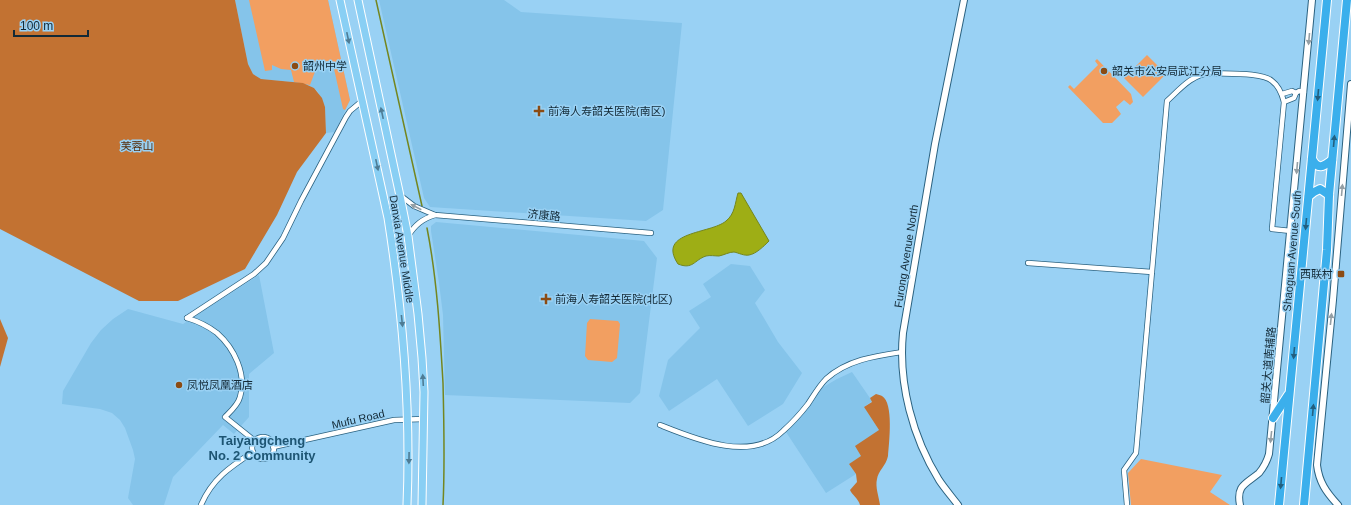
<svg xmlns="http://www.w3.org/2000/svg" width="1351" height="505" font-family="Arial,'Noto Sans SC',sans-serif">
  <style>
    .built { fill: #85c4ea }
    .green { fill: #f29f61 }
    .forest { fill: #c27232 }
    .water { fill: #9eae15; stroke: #74861f }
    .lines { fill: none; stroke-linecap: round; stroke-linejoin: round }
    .stream { stroke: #74861f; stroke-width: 1.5 }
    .street-casing { stroke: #2b6280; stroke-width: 6 }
    .secondary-casing { stroke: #2b6280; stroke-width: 8 }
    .primary-casing { stroke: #fff; stroke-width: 9 }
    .highway-casing { stroke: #fff; stroke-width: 10 }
    .street { stroke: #fff; stroke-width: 4.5 }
    .secondary { stroke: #fff; stroke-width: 6 }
    .primary { stroke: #89cff4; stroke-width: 7 }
    .highway { stroke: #3bafec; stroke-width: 8 }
    .oneway { fill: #4e7c95 }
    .oneway2 { fill: #949fa5 }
    .oneway3 { fill: #225f7f }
    .poi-dot { fill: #8b4b13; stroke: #99d1f4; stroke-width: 1.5 }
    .labels { text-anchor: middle; stroke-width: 3; stroke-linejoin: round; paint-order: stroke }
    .poi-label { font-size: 11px; fill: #122936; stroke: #99d1f4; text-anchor: start }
    .park-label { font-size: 11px; fill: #582f0d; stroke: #99d1f4 }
    .street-label { font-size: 11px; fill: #122936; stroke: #99d1f4 }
    .quarter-label { font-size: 13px; font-weight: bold; fill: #1d5573; stroke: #99d1f4 }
  </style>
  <rect width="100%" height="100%" fill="#99d1f4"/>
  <g class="built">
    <polygon points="235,0 328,0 350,100 335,132 326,133 325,107 318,92 314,88 303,83 261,79 253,74 248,64"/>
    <polygon points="379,0 504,0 521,12 682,23 663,210 646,221 430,207 424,198"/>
    <polygon points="436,222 644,241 657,258 640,393 630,403 445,395 443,315 439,283 431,231 431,226"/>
    <polygon points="731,264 750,266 765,290 755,303 778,342 802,373 783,404 748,426 717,379 669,411 659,396 668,360 700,328 689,311 711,297 703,284"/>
    <polygon points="259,275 274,353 249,374 249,417 234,434 223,425 173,477 164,505 133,505 128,498 135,459 133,450 125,428 120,420 112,413 100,409 62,404 63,391 91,343 101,330 113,319 128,309 183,324"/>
    <polygon points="852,372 872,401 864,407 879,430 862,456 849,464 856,474 826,493 786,432 808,408 820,389 837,379"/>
  </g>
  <g class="green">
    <polygon points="249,0 328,0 350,100 345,110 343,109 332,60 320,63 321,68 316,69 310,85 294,82 291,70 281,69 272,65 272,70 265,71"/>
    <polygon points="1147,55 1166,74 1143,97 1124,78"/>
    <polygon points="1097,59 1131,94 1133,102 1130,105 1124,100 1116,107 1121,114 1112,123 1103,123 1068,87 1070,85 1074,89 1098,65 1095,61"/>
    <polygon points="590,319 618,321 620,324 617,358 612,362 588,360 585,356 587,323"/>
    <polygon points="1141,459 1222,475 1210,492 1230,505 1131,505 1128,473"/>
  </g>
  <g class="forest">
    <polygon points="0,0 235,0 248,64 253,74 261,79 303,83 314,88 322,98 325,107 326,133 297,172 277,215 245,269 178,301 139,301 0,229"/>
    <polygon points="0,319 8,338 0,367"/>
    <path d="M876,394C878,395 881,395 882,396C894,403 889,443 888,456C886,466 878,471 877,479C875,487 879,497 880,505H860C858,498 852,495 850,490L857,482L856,474L849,464L861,456L855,446L879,430L864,407L872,402L870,398Z"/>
  </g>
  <path class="water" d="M738,193H741L769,241C764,246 756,254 749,255C744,256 739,253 734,252C729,252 724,255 719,256C715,256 710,255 706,256C694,260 693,270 678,264C656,231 711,234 726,221C735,214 735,203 738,193Z"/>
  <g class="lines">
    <g class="stream">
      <polyline points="376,0 422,206"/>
      <path d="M427,228C437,279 440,331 443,383C444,423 445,465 443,505"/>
    </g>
    <g class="street-casing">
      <g id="street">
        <polyline points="1282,94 1292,91 1296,93 1299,91 1304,92"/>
        <polyline points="1284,102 1294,98 1296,93"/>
        <polyline points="401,196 414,206 435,215 651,233"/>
        <path d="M408,236C415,225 422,219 435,215"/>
        <polyline points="1028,263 1152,272"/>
        <polyline points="187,318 254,274 266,263 283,238 301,201 346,117 350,111 362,101"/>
        <path d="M187,318C197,321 208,326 217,333C234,348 247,374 240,397C238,405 231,411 225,417L255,441"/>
        <path d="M660,425C695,439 751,463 783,431C792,423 801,413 808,404C814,395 819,386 826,379C847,360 875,356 902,352"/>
        <circle cx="263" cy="448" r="11"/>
        <polyline points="273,447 394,420 424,419"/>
        <path d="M201,505C212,479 230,467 253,452"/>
        <path d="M1127,505L1124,470L1136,453L1167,101C1180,89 1192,74 1211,73C1225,74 1263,72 1272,81C1279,86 1282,94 1284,102L1272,229L1291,231"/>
      </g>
    </g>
    <g class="secondary-casing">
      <g id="secondary">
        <path d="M958,505C952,497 945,489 939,480C913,438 898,384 903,333L935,144L964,0"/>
        <path d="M1240,505C1236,485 1246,484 1259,473C1264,467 1267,461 1269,454L1312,0"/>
        <path d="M1338,505C1326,492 1319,482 1317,465L1333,300L1351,84"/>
      </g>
    </g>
    <g class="primary-casing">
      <g id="primary">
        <path d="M340,0L388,218C403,314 411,409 407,505"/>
        <polyline points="358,0 400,196 408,236 418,314 422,358 424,392 422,505"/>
      </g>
    </g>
    <g class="highway-casing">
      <g id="highway">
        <path d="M1312,159C1318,170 1323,167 1332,160"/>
        <polyline points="1309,196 1314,192 1320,189 1329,195"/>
        <polyline points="1273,418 1288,395"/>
        <polyline points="1279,505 1327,0"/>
        <polyline points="1304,505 1327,250 1329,195 1347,0"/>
      </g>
    </g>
    <use href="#street" class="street"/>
    <use href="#secondary" class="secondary"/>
    <use href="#primary" class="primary"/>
    <use href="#highway" class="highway"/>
  </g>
  <defs><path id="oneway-solid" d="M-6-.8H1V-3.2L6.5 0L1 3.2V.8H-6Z"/></defs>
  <g class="oneway">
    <use href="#oneway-solid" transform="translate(348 38) rotate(78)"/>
    <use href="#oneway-solid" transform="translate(382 113) rotate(-102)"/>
    <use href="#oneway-solid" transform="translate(377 165) rotate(78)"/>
    <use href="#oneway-solid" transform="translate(402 321) rotate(84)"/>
    <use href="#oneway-solid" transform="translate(423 380) rotate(-93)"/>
    <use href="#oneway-solid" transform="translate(409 458) rotate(91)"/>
  </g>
  <g class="oneway2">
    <use href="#oneway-solid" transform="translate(1309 39) rotate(95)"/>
    <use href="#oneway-solid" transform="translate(1297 168) rotate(95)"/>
    <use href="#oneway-solid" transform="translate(1342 190) rotate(-85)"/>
    <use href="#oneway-solid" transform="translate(416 207) rotate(-153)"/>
    <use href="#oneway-solid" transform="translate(1331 319) rotate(-84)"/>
    <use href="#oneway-solid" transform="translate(1271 437) rotate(96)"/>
  </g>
  <g class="oneway3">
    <use href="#oneway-solid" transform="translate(1318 95) rotate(95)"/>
    <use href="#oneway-solid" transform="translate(1334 141) rotate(-85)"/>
    <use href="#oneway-solid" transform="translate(1306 224) rotate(95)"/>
    <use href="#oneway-solid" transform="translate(1294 353) rotate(95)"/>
    <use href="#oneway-solid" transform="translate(1313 410) rotate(-85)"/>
    <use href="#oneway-solid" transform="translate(1281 483) rotate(95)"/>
  </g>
  <g class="poi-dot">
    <circle cx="295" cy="66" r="4"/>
    <circle cx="1104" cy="71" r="4"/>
    <path d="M537 105h4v4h4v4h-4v4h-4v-4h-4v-4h4z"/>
    <rect x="1337" y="270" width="8" height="8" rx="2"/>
    <path d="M544 293h4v4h4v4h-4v4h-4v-4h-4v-4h4z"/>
    <circle cx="179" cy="385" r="4"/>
  </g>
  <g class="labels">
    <g class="poi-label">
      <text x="303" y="70">韶州中学</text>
      <text x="1112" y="75">韶关市公安局武江分局</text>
      <text x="548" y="115">前海人寿韶关医院(南区)</text>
      <text x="1333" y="278" text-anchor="end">西联村</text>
      <text x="555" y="303">前海人寿韶关医院(北区)</text>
      <text x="187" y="389">凤悦凤凰酒店</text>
    </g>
    <g class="park-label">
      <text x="137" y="150">芙蓉山</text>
    </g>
    <g class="street-label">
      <text transform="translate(544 215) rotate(5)" y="4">济康路</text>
      <text transform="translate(402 249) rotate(81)" y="4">Danxia Avenue Middle</text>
      <text transform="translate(1292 251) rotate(-85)" y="4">Shaoguan Avenue South</text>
      <text transform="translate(906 256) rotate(-81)" y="4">Furong Avenue North</text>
      <text transform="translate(1268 365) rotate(-85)" y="4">韶关大道南辅路</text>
      <text transform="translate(358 419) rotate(-13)" y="4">Mufu Road</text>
    </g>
    <g class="quarter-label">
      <text x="262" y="445">Taiyangcheng<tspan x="262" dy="15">No. 2 Community</tspan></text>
    </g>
  </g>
  <path d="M14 30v6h74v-6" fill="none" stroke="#122936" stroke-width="2"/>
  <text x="20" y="30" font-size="12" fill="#122936" stroke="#99d1f4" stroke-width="3" paint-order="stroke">100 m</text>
</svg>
